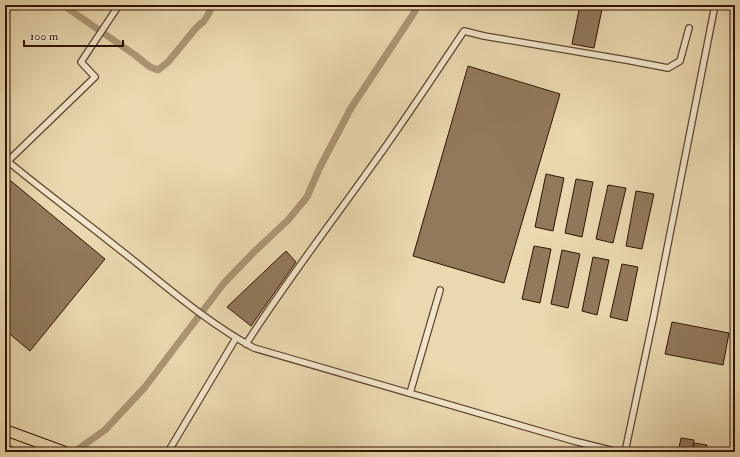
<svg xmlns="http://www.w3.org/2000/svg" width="740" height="457" font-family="'IM FELL Double Pica',serif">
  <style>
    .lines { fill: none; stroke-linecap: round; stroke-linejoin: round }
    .canal { stroke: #ab9674; stroke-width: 7 }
    .building { fill: #917a5c; stroke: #301300 }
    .minor-casing { stroke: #5e442c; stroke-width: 8 }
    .motorway-casing { stroke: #301300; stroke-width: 12 }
    .minor { stroke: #f1e6cc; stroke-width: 5.5 }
    .motorway { stroke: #ead9b0; stroke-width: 10 }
  </style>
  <rect width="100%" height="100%" fill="#ead9b0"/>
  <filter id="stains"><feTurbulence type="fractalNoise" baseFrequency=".005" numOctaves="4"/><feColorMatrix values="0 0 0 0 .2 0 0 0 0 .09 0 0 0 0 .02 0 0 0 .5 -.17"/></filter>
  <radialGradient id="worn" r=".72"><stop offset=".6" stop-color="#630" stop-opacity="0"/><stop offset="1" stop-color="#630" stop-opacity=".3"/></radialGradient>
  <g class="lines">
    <g class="canal">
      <polyline points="63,5 135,55 150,67 158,70 168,62 196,28 204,21 209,13 212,5"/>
      <polyline points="74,452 105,430 145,387 224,283 254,252 288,220 307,197 320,167 351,108 412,16 418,5"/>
    </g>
  </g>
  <g class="building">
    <polygon points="580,5 602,9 594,48 572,44"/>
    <polygon points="468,66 560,94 504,283 413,256"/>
    <polygon points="546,174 564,178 553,231 535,227"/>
    <polygon points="5,176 105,259 30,351 5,330"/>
    <polygon points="576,179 593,182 582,237 565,233"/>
    <polygon points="608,185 626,188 613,243 596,239"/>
    <polygon points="636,191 654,194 642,249 626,246"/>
    <polygon points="534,246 551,249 540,303 522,299"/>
    <polygon points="562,250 580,254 568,308 551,304"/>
    <polygon points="286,251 296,262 251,326 227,307"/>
    <polygon points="593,257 609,260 597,315 582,311"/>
    <polygon points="622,264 638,267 627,321 610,317"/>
    <polygon points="672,322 729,333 723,365 665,354"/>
    <polygon points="681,438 694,440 692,452 678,452"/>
    <polygon points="694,443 707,445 706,452 693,452"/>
  </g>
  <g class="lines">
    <g class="minor-casing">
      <g id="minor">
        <path d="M5,159C42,190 82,219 119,249C163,283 204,321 254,348L574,441L618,452"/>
        <polyline points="8,161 95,77 81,62 119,5"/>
        <path d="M246,344C285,283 329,226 371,167C403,123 433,77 464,31L484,36L626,60L668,68L680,61L689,28"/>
        <polyline points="410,393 440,290"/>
        <polyline points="168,452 236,338"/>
        <polyline points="625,452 654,315 715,5"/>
      </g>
    </g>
    <g class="motorway-casing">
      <g id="motorway">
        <polyline points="5,430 65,452"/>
        <polyline points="5,450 10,452"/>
      </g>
    </g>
    <use href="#minor" class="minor"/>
    <use href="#motorway" class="motorway"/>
  </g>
  <rect width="740" height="457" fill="none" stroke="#ead9b0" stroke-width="20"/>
  <rect x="6" y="6" width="728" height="445" fill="none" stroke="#301300" stroke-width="2"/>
  <rect x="10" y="10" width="720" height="437" fill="none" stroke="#301300"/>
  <path d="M24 40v6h99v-6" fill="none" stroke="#301300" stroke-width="2"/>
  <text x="30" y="40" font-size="12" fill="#301300" stroke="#f1e6cc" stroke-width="3" paint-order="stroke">100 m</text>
  <rect width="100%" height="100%" filter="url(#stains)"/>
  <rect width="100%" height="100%" fill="url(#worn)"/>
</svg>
